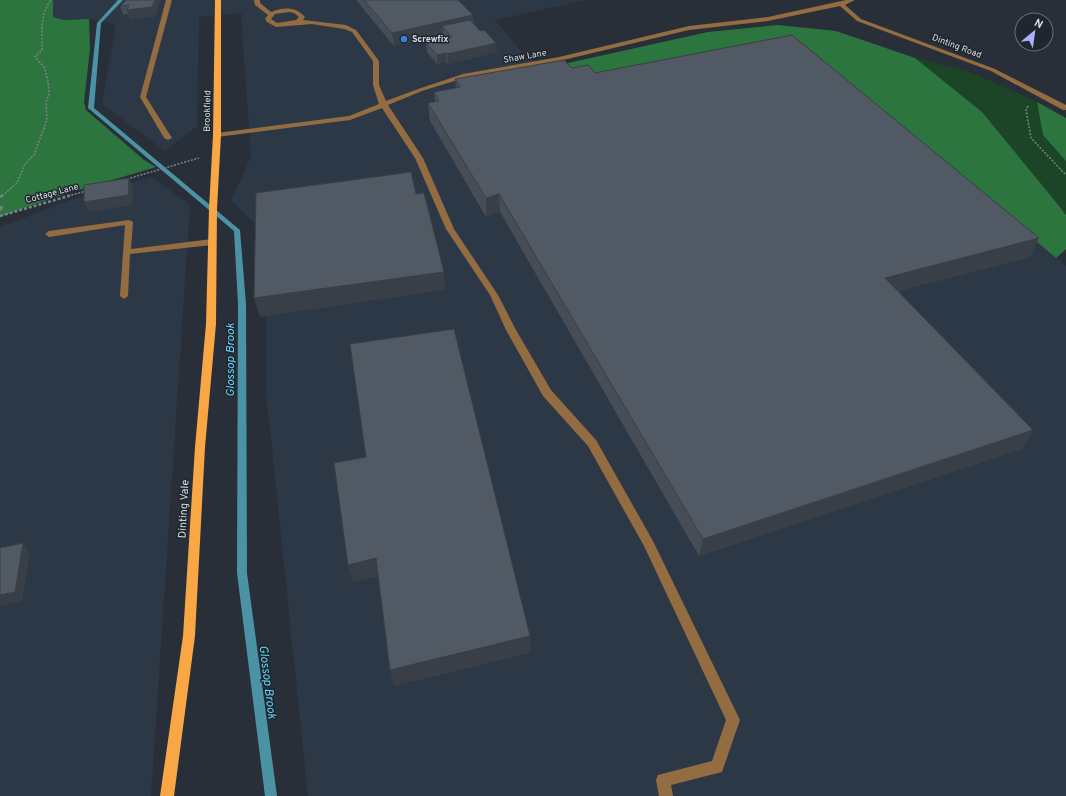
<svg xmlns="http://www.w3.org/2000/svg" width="1066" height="796" font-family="Overpass,sans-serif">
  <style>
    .built { fill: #2d3846 }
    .green { fill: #1b4526 }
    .forest { fill: #2c753f }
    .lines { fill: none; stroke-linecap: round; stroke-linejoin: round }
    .stream { fill: #4c92a5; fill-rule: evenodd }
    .path-far1 { stroke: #7c828a; stroke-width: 1.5; stroke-dasharray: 2 1.5; stroke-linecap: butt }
    .path { stroke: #7c828a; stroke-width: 2.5; stroke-dasharray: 3 2; stroke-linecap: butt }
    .minor { fill: #936c41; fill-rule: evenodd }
    .major { fill: #f8a744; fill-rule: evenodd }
    .wall { fill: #464d56 }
    .shaded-wall { fill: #393f46 }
    .building { fill: #515a64; stroke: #393f46 }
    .shop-dot { fill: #3f7fe0; stroke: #1e262e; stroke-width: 1.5 }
    .labels { text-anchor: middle; stroke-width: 3; stroke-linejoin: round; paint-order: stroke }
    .far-poi-label { font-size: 9px; font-weight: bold; fill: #dadfe5; stroke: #1e262e; text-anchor: start }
    .far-street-label { font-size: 9px; fill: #dadfe5; stroke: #1e262e }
    .street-label { font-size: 11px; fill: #dadfe5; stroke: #1e262e }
    .water-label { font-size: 12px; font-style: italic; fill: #65d6f9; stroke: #1e262e }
  </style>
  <rect width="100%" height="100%" fill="#282f38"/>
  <g class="built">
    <polygon points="53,0 586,0 495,20 527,58 579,78 801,42 1066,266 1066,796 308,796 266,390 266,235 231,200 251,157 241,13 199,17 197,126 165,151 102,104 116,24 89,19 63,20 53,17"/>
    <polygon points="152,177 190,205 151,796 0,796 0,227 70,200"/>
  </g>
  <polygon class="green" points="915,58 970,72 1037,102 1043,135 1066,161 1066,215 982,112"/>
  <g class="forest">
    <polygon points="0,0 53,0 53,17 63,20 89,19 90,49 84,102 86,110 144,160 156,167 55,197 0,217"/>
    <polygon points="778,25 836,31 915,58 982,112 1051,196 1066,215 1066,249 1056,258 801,42 579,78 550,67 708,32"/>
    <polygon points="1037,102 1066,118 1066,161 1043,135"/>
  </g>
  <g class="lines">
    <polygon class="stream" points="118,0 123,0 101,23 94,108 240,230 246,304 247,573 277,796 265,796 237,573 238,304 234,231 88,108 97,23"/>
    <g class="path-far1">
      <polyline points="1028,106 1026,110 1031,138 1066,175"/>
      <polyline points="127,179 199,158"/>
      <path d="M2,196L17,183L25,164L34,155L47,120L46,103L49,94L48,81L44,67L35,57L42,50C42,33 40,14 51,0"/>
      <polyline points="68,196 86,191"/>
    </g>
    <g class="path">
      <polyline points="0,197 3,195"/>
      <polyline points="0,207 3,208 0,210"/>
      <polyline points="0,216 72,195"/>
    </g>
    <g class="minor">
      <polygon points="166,0 172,0 146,97 172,138 168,140 164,138 140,97"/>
      <path d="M254,0H260V3L271,12C283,7 296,6 305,17L303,20L346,25L356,30L379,61V85L386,101L418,89L463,74L559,57L689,26L768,17L846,0H855L845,5L861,19L995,69L1066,105V110H1063L991,71L857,21L840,6L768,21L689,30L559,61L464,78L422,91L388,105L423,158L454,229L498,295L516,330L551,390L596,440L653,541L740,720L722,772L671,785L673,796H659L656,780L658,775L712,761L726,720L644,546L588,446L543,396L506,330L490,295L446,229L415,158L382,108L350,120L217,137L213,135L217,133L349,116L379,104L373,85V61L352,32L344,29L312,24L276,27L267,22L265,19L268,15L255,5ZM289,12L294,13L299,17L296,20L277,23L271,19L275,14Z"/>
      <polygon points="129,220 133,222 131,249 212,239 216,242 212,245 130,254 128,296 124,299 120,296 125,225 49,237 45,234 49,231"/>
    </g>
    <polygon class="major" points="215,0 221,0 221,135 217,209 216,324 205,447 195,636 174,796 160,796 183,636 195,447 206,324 209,209 213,135"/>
  </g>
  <g class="wall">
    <polygon points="126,0 160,0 155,16 130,19 128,14 123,15 120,6"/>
    <polygon points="356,0 458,0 473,15 474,24 497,52 448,64 446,62 437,64 427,52 426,43 445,38 443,35 394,46"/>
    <polygon points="572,68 595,73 1030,257 898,291 1033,430 1022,449 699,556 500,212 486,217 430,121 428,103 435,102 434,92 456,88 455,79"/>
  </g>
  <g class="shaded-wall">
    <polygon points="155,0 160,0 155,16 130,19 127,10"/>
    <polygon points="473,15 474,28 442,26 443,35 394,46 392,33"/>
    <polygon points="496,43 497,52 448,64 447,54"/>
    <polygon points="446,53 446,62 437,64 437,55"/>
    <polygon points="129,178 133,188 132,205 88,212 84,202"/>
    <polygon points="499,194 500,212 486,217 486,198"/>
    <polygon points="1039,238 1030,257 878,296 885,278"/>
    <polygon points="444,272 445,290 260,317 254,298"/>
    <polygon points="1033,430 1022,449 699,556 703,539"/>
    <polygon points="23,543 30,553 22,601 0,606 0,595"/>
    <polygon points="376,558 380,576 353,582 348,565"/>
    <polygon points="530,636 530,653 394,686 390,670"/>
  </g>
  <g class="building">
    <polygon points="126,0 155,0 152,7 127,10 129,5 120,6"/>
    <polygon points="364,0 458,0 473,15 392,33"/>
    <polygon points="470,20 480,31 484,30 496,43 447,54 446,53 437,55 426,43 452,37 442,26"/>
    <polygon points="792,35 1039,238 885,278 1033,430 703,539 499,194 486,198 428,103 439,101 434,92 460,87 455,79 564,60 572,68 588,65 595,73"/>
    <polygon points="411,172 416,194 424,193 444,272 254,298 256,193"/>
    <polygon points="129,178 128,195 84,202 84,185"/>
    <polygon points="454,329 530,636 390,670 376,558 348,565 334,463 366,457 350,344"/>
    <polygon points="23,543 15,592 0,595 0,548"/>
  </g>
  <circle class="shop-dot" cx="404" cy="39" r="4"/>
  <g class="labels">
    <g class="far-poi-label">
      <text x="412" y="42">Screwfix</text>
    </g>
    <g class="far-street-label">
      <text transform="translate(957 46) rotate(21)" y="3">Dinting Road</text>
      <text transform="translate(525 56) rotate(-10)" y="3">Shaw Lane</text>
      <text transform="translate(207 111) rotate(-89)" y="3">Brookfield</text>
      <text transform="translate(52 193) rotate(-15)" y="3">Cottage Lane</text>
    </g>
    <g class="street-label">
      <text transform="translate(183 509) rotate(-87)" y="4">Dinting Vale</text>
    </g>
    <g class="water-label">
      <text transform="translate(230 360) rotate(-90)" y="4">Glossop Brook</text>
      <text transform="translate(268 682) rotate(83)" y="4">Glossop Brook</text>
    </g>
  </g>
  <g transform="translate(1034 32) rotate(29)"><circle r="19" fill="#1e262e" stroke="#697077"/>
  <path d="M0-3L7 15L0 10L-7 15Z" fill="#adaffb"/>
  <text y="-6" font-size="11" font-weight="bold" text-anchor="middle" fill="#dadfe5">N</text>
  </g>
</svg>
